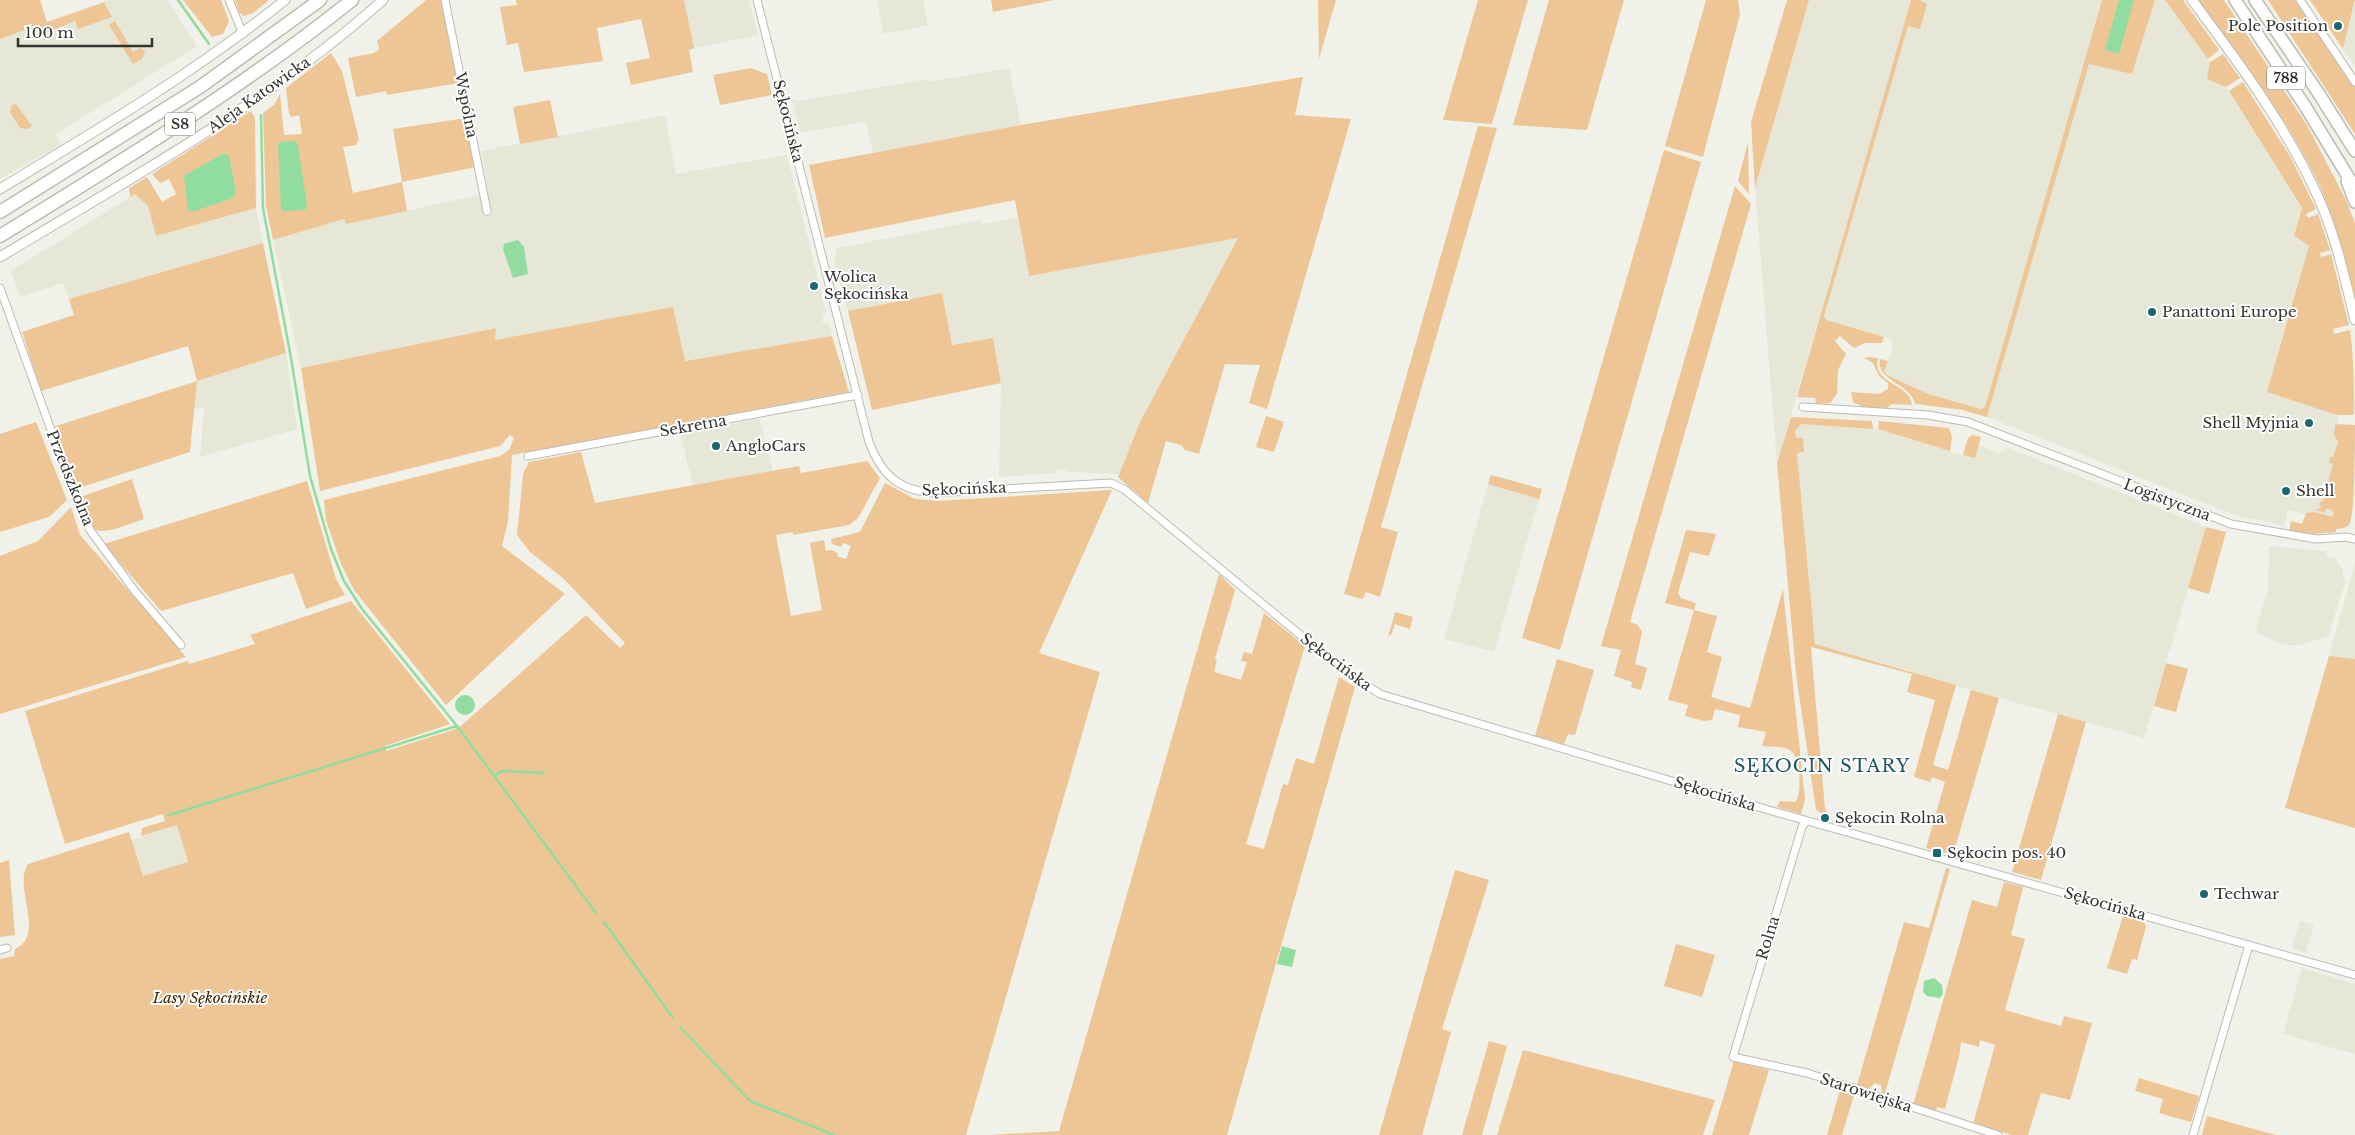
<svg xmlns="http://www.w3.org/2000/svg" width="2355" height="1135" font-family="'Libre Baskerville',serif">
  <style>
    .built { fill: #e6e7d7 }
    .green { fill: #eec696 }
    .water { fill: #90dd9f }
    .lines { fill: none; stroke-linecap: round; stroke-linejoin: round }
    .stream { stroke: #90dd9f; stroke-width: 2.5 }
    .minor-casing { stroke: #bbbcb3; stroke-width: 9 }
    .tertiary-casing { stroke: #bbbcb3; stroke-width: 11 }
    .primary-casing { stroke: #bbbcb3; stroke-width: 14 }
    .motorway-casing { stroke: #bbbcb3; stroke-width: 15 }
    .minor { stroke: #fff; stroke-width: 7 }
    .tertiary { stroke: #fff; stroke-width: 9 }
    .primary { stroke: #fff; stroke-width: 11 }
    .motorway { stroke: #fff; stroke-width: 12 }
    .poi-dot { fill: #1b6771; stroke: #fff; stroke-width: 2 }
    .labels { text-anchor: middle; stroke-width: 4; stroke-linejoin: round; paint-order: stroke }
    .shield { fill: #fff; stroke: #70706e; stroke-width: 1 }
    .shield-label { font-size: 14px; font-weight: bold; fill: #333330 }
    .poi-label { font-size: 15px; fill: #333330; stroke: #fff; text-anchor: start }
    .street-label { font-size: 15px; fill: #333330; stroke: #fff }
    .park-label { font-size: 15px; font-style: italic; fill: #3e2705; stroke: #fff }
    .quarter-label { font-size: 18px; letter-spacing: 1px; fill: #1e5860; stroke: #fff }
  </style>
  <rect width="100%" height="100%" fill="#f0f1e8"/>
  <g class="built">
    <polygon points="109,0 167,0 197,46 56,134 61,145 0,179 0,39"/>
    <polygon points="684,0 749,0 758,35 694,48"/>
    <polygon points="877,0 923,0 928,25 883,34"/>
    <polygon points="1809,0 1911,0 1777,463 1755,188"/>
    <polygon points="1920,0 2102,0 1985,407 1981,409 1928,394 1887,375 1884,372 1893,347 1891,339 1825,320 1824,316 1908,25 1920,28 1927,4"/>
    <polygon points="2155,0 2165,0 2211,63 2302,208 2294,236 2309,246 2303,270 2323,409 2338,415 2340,522 2288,510 2284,526 2232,514 1987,417 2089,63 2132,74"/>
    <polygon points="2355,3 2355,66 2343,49"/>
    <polygon points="1009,68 1021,125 873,153 866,121 800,133 792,99 798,101 926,79 927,82"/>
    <polygon points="665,115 676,174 787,155 826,312 822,315 823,323 829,323 832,336 684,361 673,308 495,340 496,328 301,368 273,240 344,219 346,224 488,193 481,151"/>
    <polygon points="135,194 148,206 156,236 256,208 263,243 69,299 63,283 20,297 11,271"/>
    <polygon points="1018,217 1029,276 1238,238 1140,422 1119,474 1068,472 1068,469 1057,470 1057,473 999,477 1001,383 993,338 952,345 942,293 848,311 834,262 837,248 981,220 982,224"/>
    <polygon points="286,353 297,429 200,457 204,408 194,409 197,381"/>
    <polygon points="759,419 773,471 693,485 680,434"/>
    <polygon points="1801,424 1878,429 1940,447 1953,453 1975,458 1979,445 1999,454 2008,448 2206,527 2144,738 1913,674 1909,670 1815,644 1797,453 1803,438 1795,438 1795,431"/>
    <polygon points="1488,484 1539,499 1494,652 1444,639"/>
    <polygon points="2269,546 2326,551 2327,557 2335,558 2342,569 2345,582 2328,637 2299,645 2284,645 2258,633 2256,629 2268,588"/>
    <polygon points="2355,563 2355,659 2338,658 2329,656"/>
    <polygon points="177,825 188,862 143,877 131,840"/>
    <polygon points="2300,921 2314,925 2306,953 2292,949"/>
    <polygon points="2302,968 2355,984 2355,1054 2283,1034"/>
  </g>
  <g class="green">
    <polygon points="0,0 40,0 47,22 111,0 104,3 112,17 78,29 75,21 46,33 45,29 22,31 0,39"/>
    <polygon points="183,0 221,0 229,21 223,34 212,37"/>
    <polygon points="235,0 269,0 253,13 244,16 239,12"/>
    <polygon points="426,0 442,0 459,83 387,95 386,91 356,97 348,58 374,53 379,49 377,41"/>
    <polygon points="516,0 684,0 694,48 689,50 693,72 631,85 626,63 650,58 641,19 597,28 603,61 524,72 518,43 507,45 500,7 517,5"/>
    <polygon points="991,0 1054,0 993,12"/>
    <polygon points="1318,0 1336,0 1319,59"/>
    <polygon points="1478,0 1528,0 1492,124 1443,120"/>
    <polygon points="1549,0 1624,0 1587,130 1513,125"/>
    <polygon points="1706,0 1738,0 1740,14 1703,157 1665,146"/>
    <polygon points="1787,0 1809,0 1755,188 1751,122"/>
    <polygon points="1911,0 1920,0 1927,4 1920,29 1908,26 1824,316 1826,320 1884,337 1882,343 1865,343 1854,348 1840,336 1835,341 1846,354 1838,370 1837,394 1830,403 1816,404 1815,398 1797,397"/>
    <path d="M2102,0H2155L2132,74L2089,64L1987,417L1963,410L1915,404C1911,383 1876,382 1880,359L1888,361L1884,371L1887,375L1928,394L1981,409L1985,407Z"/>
    <polygon points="2165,0 2183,0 2219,50 2208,59"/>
    <path d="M2198,0H2224L2307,125L2346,200L2355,223V297C2344,257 2334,215 2316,178C2284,115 2240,56 2198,0Z"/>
    <polygon points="2268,0 2298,0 2355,86 2355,134"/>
    <polygon points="2310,0 2355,0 2343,49"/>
    <polygon points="115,21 133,52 140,48 145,51 142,59 133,64 109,25"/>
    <polygon points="331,53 342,71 359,139 356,145 343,147 353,193 402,182 393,129 466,118 476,167 402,182 407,211 346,224 344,219 273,240 266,206 263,113 274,105 280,94 284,135 302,134 299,115 292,117 289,114 286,88"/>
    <polygon points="2223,54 2240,78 2226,87 2207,79 2210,62"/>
    <polygon points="751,68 767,74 772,95 720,105 713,75"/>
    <polygon points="1303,77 1295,115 1351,119 1267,409 1249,403 1260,365 1225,364 1199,454 1185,450 1181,445 1166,441 1148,503 1118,477 1140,422 1238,238 1029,276 1015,200 825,238 809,165 1021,125"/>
    <path d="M2243,82L2291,158L2316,209L2306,214L2308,218L2318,214L2330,250L2320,253L2321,257L2331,254L2349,325L2333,329L2334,334L2350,330C2353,348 2355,399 2354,415H2337L2267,392L2309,246L2294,236L2302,208L2229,91Z"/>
    <polygon points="550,100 558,137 520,144 513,107"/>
    <polygon points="16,104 32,126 28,129 20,128 10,112 12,105"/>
    <polygon points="251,111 255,118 256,208 156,236 148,206 135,194 130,197 129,188 147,177 162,202 176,194 169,179 160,183 152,174"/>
    <polygon points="1478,126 1497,128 1381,527 1398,532 1380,597 1366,592 1363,599 1344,594"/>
    <polygon points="1748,142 1749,194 1738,181"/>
    <polygon points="1664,150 1701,162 1560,650 1522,638"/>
    <polygon points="1735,186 1751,204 1630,622 1638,625 1642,632 1635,664 1647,668 1641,690 1631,687 1632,682 1614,676 1621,650 1601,646"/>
    <polygon points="263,243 286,353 197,381 190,452 79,488 74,486 53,427 197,381 188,346 41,391 22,332 74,315 69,299"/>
    <polygon points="942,293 952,345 993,338 1001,383 872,410 848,311"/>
    <polygon points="673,307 685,361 832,336 849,392 512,455 508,522 502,546 565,594 446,705 354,590 341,564 326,520 324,500 500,456 509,450 514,438 510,435 500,446 320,491 301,368 496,328 495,340"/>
    <path d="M1870,357L1878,358C1871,384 1910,383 1912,405L1892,404L1887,408L1863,407L1853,402L1851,392L1879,394L1888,389V383L1879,376L1873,363L1864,358Z"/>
    <polygon points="1266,416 1284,422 1274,452 1256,447"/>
    <polygon points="1791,417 1872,421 1873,429 1801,424 1795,431 1796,438 1803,438 1804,452 1797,453 1815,644 1956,685 1933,765 1948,770 1971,690 1999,698 1953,855 1926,848 1945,782 1932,777 1930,782 1914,777 1935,700 1907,692 1912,674 1811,647 1825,809 1832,820 1816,810 1796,674 1777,463"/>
    <polygon points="1879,421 1949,428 1952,437 1950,451 1878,429"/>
    <polygon points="36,422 67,500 49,517 0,532 0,434"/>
    <path d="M2339,424L2355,425C2355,443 2355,510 2350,523C2347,528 2342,529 2336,529V532L2314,534L2289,531L2291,521L2302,524L2306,513L2314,512L2333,517L2334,512L2330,509H2326L2325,513L2316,510L2321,507L2319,503L2323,501L2333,464L2329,463L2330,457H2333L2338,442L2334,435L2335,425Z"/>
    <polygon points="1972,435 1981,437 1975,458 1963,455 1968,438"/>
    <path d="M581,452L595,503L799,466L801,473L867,461L880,478L858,518L849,525L793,535V532L776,535L791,616L822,610L810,543L824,540L826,551L831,550L838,553L837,556L846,559L851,546L843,543L841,547L832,544L831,539L860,532L885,483L915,499L937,501L1112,490L1039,653L1100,672L966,1135H0V959L14,956L15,949C47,933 12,889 28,864L129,832L143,876L188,862L177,825L141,836L142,828L165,821L163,814L65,844L25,711L188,661L189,664L255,644L250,635L351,601L450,724L385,746L386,751L453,730L462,725L586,615L620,648L625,643L564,579L530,552L517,535L523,474L529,462Z"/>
    <polygon points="1491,475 1542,489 1539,499 1488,484"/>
    <path d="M132,479L144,519C134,522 103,536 95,529C87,523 84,506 80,497Z"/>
    <polygon points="307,481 336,579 345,595 306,609 293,573 161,611 104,544"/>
    <polygon points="71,507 80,535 186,657 0,714 0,556 38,541"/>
    <polygon points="2206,527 2226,532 2209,594 2188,588"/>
    <path d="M1686,530L1716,534L1709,556L1690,552L1678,593L1681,598L1696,603L1694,610L1717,616L1707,652L1722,657L1711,697L1750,708L1783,589L1805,799L1801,814L1777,807L1780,801L1795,802C1803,795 1800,756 1790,750C1782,745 1771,748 1762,746L1766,732L1738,727L1740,715L1715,709L1712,720L1704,721L1685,716L1688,705L1668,700L1694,610L1665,603Z"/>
    <polygon points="1219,574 1235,590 1215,659 1217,660 1214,672 1241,680 1247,662 1241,661 1244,652 1252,654 1264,613 1305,646 1246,844 1264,849 1283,784 1288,785 1296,758 1314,764 1339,677 1355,687 1227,1135 989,1135 1059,1131"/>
    <polygon points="1395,612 1413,617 1410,629 1395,624 1392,633 1388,637"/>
    <polygon points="2329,656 2355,659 2355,828 2285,808"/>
    <polygon points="1557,659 1594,670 1575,735 1568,734 1564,744 1535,736"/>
    <polygon points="2166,663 2188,669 2176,712 2154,706"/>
    <polygon points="2058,714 2086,722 2041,880 2012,872"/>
    <polygon points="9,860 15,935 0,937 0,863"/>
    <polygon points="1946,868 1950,869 1885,1093 1882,1093 1881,1085 1875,1083 1868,1089 1857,1085 1904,922 1929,928"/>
    <polygon points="1455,870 1489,880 1442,1029 1451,1032 1422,1135 1379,1135"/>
    <polygon points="2004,882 2023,887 2011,935 2025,939 2005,1010 2061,1026 2064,1016 2092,1023 2070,1100 2041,1093 2028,1135 2012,1135 1973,1124 1995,1045 1980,1040 1979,1047 1961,1042 1959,1057 1945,1109 1937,1107 1935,1112 1913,1105 1972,900 1997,907"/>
    <polygon points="2123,916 2144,922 2146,926 2137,960 2132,959 2127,974 2107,968"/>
    <polygon points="1676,944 1715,955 1702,997 1664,986"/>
    <polygon points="1489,1041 1507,1046 1482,1135 1462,1135"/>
    <polygon points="1523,1050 1715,1100 1703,1135 1497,1135"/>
    <polygon points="1734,1061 1769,1070 1749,1135 1712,1135"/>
    <polygon points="2139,1078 2199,1096 2191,1122 2159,1113 2163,1099 2135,1091"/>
    <polygon points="1840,1090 1854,1095 1842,1135 1827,1135"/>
    <polygon points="2207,1116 2276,1135 2202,1135"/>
  </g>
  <g class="water">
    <polygon points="2119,0 2134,0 2119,54 2105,50"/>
    <polygon points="296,141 298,145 307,206 305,210 283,211 281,209 278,144 281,142"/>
    <polygon points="224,153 229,156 236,193 233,198 192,212 188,210 184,176"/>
    <polygon points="518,240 524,247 528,274 513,278 503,249 504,244"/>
    <circle cx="465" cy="705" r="10"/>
    <polygon points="1282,946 1296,950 1292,967 1277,964"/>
    <polygon points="1934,978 1942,985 1943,993 1940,998 1927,996 1923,992 1924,981"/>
  </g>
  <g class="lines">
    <g class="stream">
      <polyline points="178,0 209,44"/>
      <polyline points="261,115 263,208 291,358 310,476 331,549 344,581 362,609 457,726 596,913"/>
      <polyline points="495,777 499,772 504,771 544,773"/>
      <polyline points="169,815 457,726"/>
      <polyline points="604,922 673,1018"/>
      <polyline points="680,1027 750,1101 834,1135"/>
    </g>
    <g class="minor-casing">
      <g id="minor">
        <polyline points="229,0 243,34"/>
        <polyline points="445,0 487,211"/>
        <path d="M757,0L869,442C882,475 898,490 933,493L1111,483L1124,489L1339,667L1380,694L1772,811L2355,975"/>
        <polyline points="2300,0 2355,82"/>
        <polyline points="0,288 74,494 90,530 134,590 181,645"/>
        <polyline points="1803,407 1928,415 1968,422 2231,524 2316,539 2346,537 2355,539"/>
        <polyline points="528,456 858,395"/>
        <polyline points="1806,821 1802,827 1733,1057 1807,1073 1998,1135"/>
        <polyline points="0,950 7,948"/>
        <polyline points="2193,1135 2249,945"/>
      </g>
    </g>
    <g class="tertiary-casing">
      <g id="tertiary">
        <path d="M2192,0C2239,63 2287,127 2319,199C2336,237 2345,279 2355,320"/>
        <path d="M0,189C97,130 196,72 285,0"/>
        <path d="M0,257C131,178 268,103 383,0"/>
      </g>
    </g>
    <g class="primary-casing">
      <g id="primary">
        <polyline points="2235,0 2305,106 2355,188"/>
        <polyline points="2255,0 2319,94 2355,151"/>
        <polyline points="2347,181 2355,202"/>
      </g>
    </g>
    <g class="motorway-casing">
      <g id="motorway">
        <polyline points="0,212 200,87 320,0"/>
        <path d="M0,236C120,162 241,89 352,0"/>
      </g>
    </g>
    <use href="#minor" class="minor"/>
    <use href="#tertiary" class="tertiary"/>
    <use href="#primary" class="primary"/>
    <use href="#motorway" class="motorway"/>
  </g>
  <g class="poi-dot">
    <circle cx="2338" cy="26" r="5"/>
    <circle cx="814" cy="286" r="5"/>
    <circle cx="2152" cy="312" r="5"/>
    <circle cx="2309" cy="423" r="5"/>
    <circle cx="716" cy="446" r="5"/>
    <circle cx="2286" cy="491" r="5"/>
    <circle cx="1825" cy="818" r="5"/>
    <rect x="1932" y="848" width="10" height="10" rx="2.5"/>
    <circle cx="2204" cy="894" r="5"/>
  </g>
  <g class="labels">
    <g class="shield">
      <rect x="2267" y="66.5" width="38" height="23" rx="4"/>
      <rect x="165" y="112.5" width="30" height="23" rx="4"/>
    </g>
    <g class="shield-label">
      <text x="2286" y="83">788</text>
      <text x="180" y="129">S8</text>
    </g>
    <g class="poi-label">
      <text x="2328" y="31" text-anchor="end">Pole Position</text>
      <text x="824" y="282">Wolica<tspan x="824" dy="17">Sękocińska</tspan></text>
      <text x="2162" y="317">Panattoni Europe</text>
      <text x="2299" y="428" text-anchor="end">Shell Myjnia</text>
      <text x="726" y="451">AngloCars</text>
      <text x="2296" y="496">Shell</text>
      <text x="1835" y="823">Sękocin Rolna</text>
      <text x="1947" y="858">Sękocin pos. 40</text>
      <text x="2214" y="899">Techwar</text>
    </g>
    <g class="street-label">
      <text transform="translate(259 95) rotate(-35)" y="5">Aleja Katowicka</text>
      <text transform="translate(466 105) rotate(79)" y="5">Wspólna</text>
      <text transform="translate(788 121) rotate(76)" y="5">Sękocińska</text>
      <text transform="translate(693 426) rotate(-10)" y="5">Sekretna</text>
      <text transform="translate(70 478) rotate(68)" y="5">Przedszkolna</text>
      <text transform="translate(964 489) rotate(-2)" y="5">Sękocińska</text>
      <text transform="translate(2167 500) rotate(21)" y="5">Logistyczna</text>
      <text transform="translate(1336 662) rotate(37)" y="5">Sękocińska</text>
      <text transform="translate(1715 794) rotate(17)" y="5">Sękocińska</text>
      <text transform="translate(2105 904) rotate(16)" y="5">Sękocińska</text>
      <text transform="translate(1768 938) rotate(-73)" y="5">Rolna</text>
      <text transform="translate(1866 1093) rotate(18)" y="5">Starowiejska</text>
    </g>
    <g class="park-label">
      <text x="210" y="1003">Lasy Sękocińskie</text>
    </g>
    <g class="quarter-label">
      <text x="1822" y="772">SĘKOCIN STARY</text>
    </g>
  </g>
  <path d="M18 38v8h134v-8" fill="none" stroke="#333330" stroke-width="2.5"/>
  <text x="25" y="38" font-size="15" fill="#333330" stroke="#ffffff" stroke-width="4" paint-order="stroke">100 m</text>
</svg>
